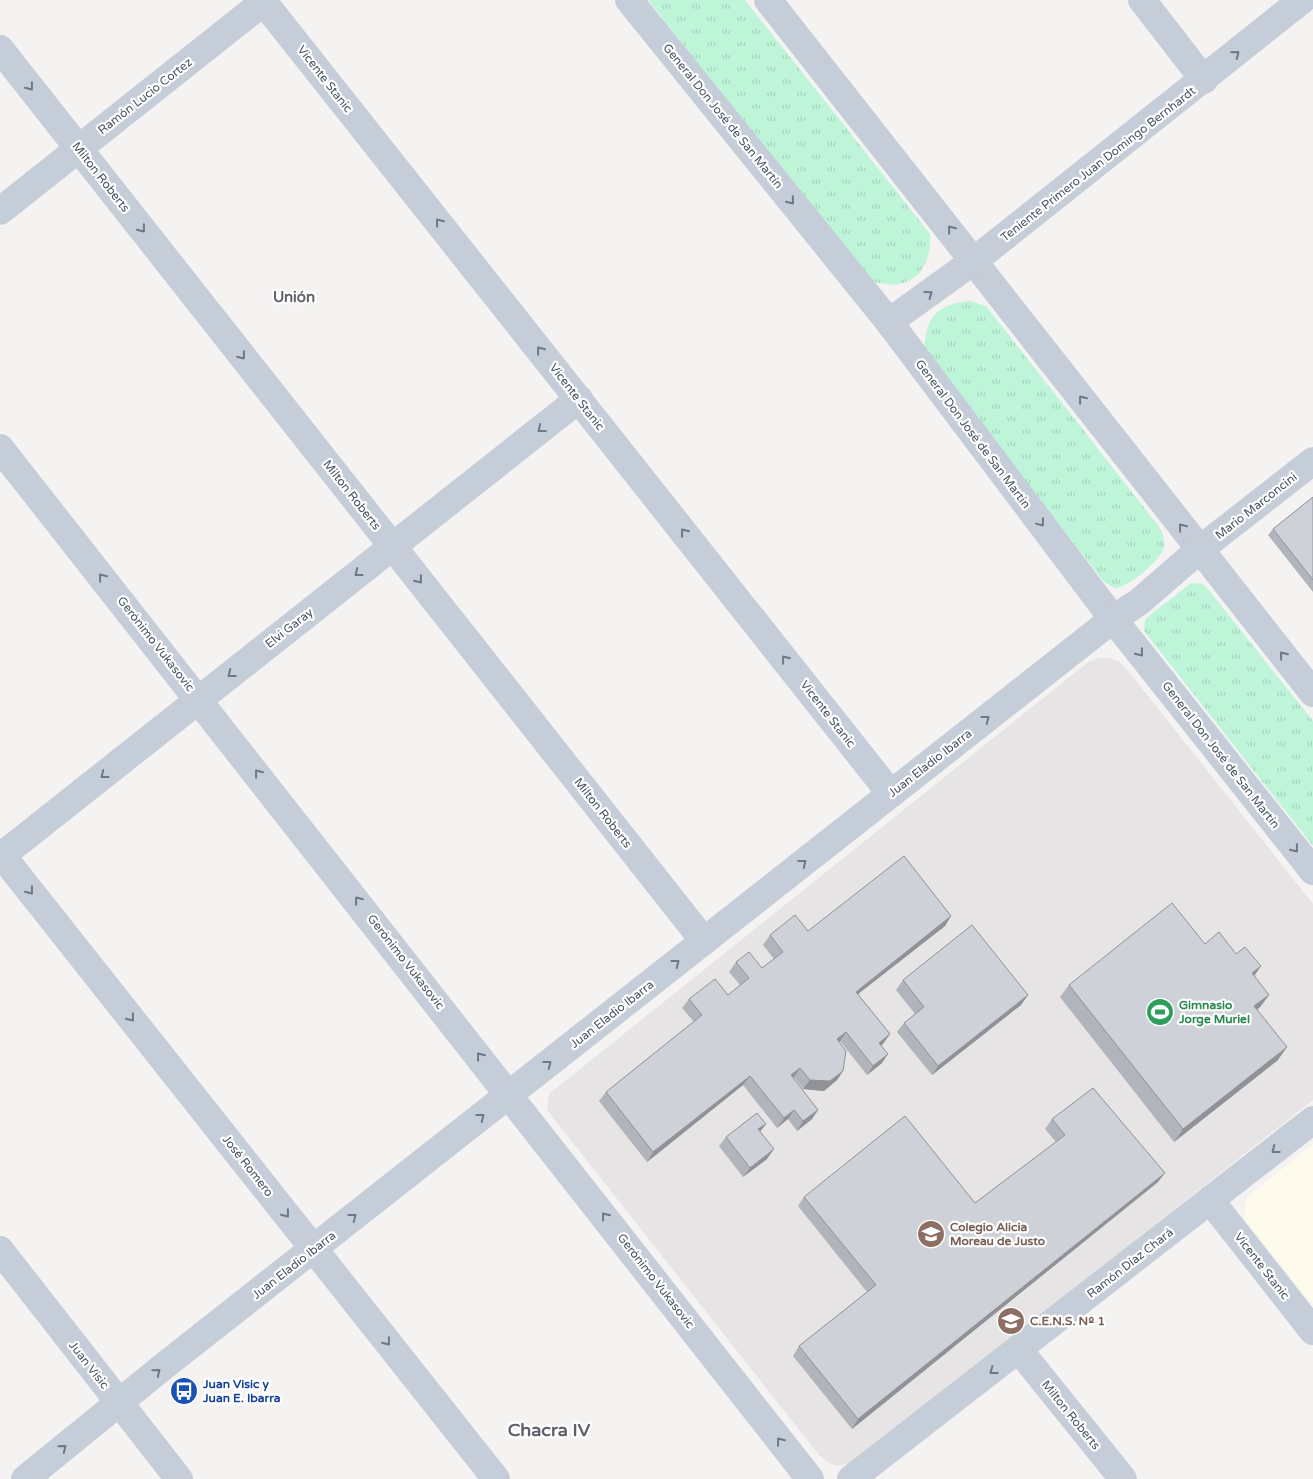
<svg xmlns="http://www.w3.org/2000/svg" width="1313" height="1479" font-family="'Varela Round',sans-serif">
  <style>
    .commercial { fill: #fefbed }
    .education { fill: #e6e4e4 }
    .grass { fill: url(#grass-tufts) }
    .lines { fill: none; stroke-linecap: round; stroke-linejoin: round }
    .minor { stroke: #c5cdd8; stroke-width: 28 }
    .wall { fill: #b1b4ba }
    .shaded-wall { fill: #909297 }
    .building { fill: #ced1d8; stroke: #909297 }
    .oneway { stroke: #6d7886 }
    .labels { text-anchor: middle; stroke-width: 4.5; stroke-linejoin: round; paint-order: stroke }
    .street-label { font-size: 12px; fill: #475363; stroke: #fff }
    .leisure-label { font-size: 12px; font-weight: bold; fill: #27864d; stroke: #fff; text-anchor: start }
    .education-label { font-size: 12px; font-weight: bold; fill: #785e54; stroke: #fff; text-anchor: start }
    .transit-label { font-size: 12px; font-weight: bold; fill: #164399; stroke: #fff; text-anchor: start }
    .quarter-label { font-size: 15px; font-weight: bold; fill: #5e6168; stroke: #fff }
    .district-label { font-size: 18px; font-weight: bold; fill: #5e6168; stroke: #fff }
  </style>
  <defs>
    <pattern id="grass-tufts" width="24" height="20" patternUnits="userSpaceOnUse" patternTransform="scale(1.25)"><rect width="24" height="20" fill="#bef5d9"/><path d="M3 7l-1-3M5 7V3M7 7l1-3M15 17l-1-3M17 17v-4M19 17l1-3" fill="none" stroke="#a5d4bd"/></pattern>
  </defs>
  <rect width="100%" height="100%" fill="#f5f3f2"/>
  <polygon class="commercial" points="1313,1144 1313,1305 1250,1226 1245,1218 1245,1208 1247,1199 1254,1192"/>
  <polygon class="education" points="1097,658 1108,658 1118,661 1126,668 1313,904 1313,1100 857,1460 848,1464 837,1466 827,1462 819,1455 551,1115 547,1109 549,1094 1087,663"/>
  <g class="grass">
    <path d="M648,0H745L930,234C932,274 907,294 869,280Z"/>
    <path d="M971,301L986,306L1160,528C1163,534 1165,540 1164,547C1161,560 1128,588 1115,588L1104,582L925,353C923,319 937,303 971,301Z"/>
    <polygon points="1191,583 1203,584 1208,589 1313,721 1313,846 1144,631 1145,620 1150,615"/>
  </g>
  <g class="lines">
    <g class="minor">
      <polyline points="262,0 891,794"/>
      <polyline points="629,0 889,322 1113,619 1313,871"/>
      <path d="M768,0C951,230 1130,463 1313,693"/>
      <polyline points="1142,0 1204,80"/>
      <polyline points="0,49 704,941"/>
      <polyline points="0,211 266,0"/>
      <polyline points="889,322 975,260 1302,0"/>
      <polyline points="0,448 810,1479"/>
      <polyline points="0,853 496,1479"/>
      <polyline points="0,857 579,399"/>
      <polyline points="1210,1200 1313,1331"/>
      <polyline points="0,1250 179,1479"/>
      <polyline points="1019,1350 1123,1479"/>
      <polyline points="25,1479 164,1366 1113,619 1139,602 1199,550 1313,461"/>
      <polyline points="851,1479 1313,1120"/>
    </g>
  </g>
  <g class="wall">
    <polygon points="1313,497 1313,592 1268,535 1273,529"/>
    <polygon points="951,916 945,926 858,994 890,1034 881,1045 882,1063 867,1075 840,1041 839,1042 843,1071 837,1080 824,1091 803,1089 794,1077 793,1078 818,1110 812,1119 797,1131 788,1119 777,1128 743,1085 647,1162 599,1101 606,1092 694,1022 682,1008 689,999 728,995 740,985 729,972 736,962 762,968 774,959 763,945 770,935"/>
    <polygon points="1205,944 1236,954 1261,966 1254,976 1269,995 1260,1007 1257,1010 1278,1060 1174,1142 1060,997 1069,985"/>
    <polygon points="903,980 1028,995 1021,1005 932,1075 897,1032 904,1023 915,1014 896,990"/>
    <polygon points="1052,1119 1158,1182 852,1429 793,1356 799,1346 867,1292 798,1206 804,1197 975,1203 1056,1142 1045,1129"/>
    <polygon points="766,1124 760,1132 767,1159 743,1177 719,1146 726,1137"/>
  </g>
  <g class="shaded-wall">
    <polygon points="951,916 945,926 849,1001 856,992"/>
    <polygon points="1261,966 1252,979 1252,973"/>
    <polygon points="1028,995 1021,1005 932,1075 938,1066"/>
    <polygon points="1269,995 1260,1007 1246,1019 1254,1006"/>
    <polygon points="846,1032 840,1041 830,1049 837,1039"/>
    <polygon points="890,1034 883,1044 872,1052 879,1043"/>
    <polygon points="1287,1047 1278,1060 1174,1142 1183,1129"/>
    <polygon points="888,1054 882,1063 867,1075 873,1066"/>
    <polygon points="800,1068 794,1077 784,1085 791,1075"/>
    <polygon points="843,1071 837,1080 824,1091 803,1089 810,1080"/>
    <polygon points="750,1076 743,1085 647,1162 653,1152"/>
    <polygon points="794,1110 788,1119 777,1128 784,1118"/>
    <polygon points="818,1110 812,1119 797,1131 803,1121"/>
    <polygon points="766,1124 759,1133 758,1129"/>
    <polygon points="774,1149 767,1159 743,1177 750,1168"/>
    <polygon points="1165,1173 1158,1182 852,1429 858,1419"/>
  </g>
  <g class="building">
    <polygon points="1313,497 1313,580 1273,529"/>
    <polygon points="904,856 951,916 856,992 890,1034 879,1043 888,1054 873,1066 846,1032 837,1039 846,1051 843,1071 830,1081 810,1080 800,1068 791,1075 818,1110 803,1121 794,1110 784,1118 750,1076 653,1152 606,1092 702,1015 689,999 715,979 728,995 749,978 736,962 749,952 762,968 783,952 770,935 795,915 808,931"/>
    <polygon points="1172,903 1205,944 1219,932 1236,954 1245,947 1254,958 1261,966 1252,973 1269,995 1254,1006 1287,1047 1183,1129 1069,985"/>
    <polygon points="972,925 1028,995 938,1066 904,1023 924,1007 903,980"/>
    <polygon points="1093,1088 1165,1173 858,1419 799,1346 876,1285 804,1197 905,1116 975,1203 1065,1135 1052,1119"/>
    <polygon points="757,1113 766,1124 758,1129 774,1149 750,1168 726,1137"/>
  </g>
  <defs><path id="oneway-chevron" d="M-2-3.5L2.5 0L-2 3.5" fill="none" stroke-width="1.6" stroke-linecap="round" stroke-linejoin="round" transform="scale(1.25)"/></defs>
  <g class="oneway">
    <use href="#oneway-chevron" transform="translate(1236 54) rotate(-39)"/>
    <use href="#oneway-chevron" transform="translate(30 87) rotate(52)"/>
    <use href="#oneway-chevron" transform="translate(791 201) rotate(51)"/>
    <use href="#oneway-chevron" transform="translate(439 222) rotate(-128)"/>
    <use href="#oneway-chevron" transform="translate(142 229) rotate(52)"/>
    <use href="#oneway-chevron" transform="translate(951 229) rotate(-129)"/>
    <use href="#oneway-chevron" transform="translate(929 294) rotate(-36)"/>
    <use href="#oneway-chevron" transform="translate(540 350) rotate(-128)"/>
    <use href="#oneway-chevron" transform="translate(242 356) rotate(52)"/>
    <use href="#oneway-chevron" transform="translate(1082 399) rotate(-128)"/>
    <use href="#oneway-chevron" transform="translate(541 429) rotate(142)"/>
    <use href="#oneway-chevron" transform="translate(1041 523) rotate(53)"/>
    <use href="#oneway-chevron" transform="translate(1182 527) rotate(-128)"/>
    <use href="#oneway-chevron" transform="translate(684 532) rotate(-128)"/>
    <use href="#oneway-chevron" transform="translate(358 573) rotate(142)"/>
    <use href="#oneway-chevron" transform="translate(102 577) rotate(-128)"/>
    <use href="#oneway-chevron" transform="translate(419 580) rotate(52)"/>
    <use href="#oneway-chevron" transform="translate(1140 653) rotate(52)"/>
    <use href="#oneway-chevron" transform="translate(1283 655) rotate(-129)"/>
    <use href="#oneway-chevron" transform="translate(785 659) rotate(-128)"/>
    <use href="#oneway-chevron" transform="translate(231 674) rotate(142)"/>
    <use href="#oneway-chevron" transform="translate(986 719) rotate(-38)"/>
    <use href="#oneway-chevron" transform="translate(258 773) rotate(-128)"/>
    <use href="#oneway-chevron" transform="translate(104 775) rotate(142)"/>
    <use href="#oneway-chevron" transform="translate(1295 849) rotate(52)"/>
    <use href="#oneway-chevron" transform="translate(803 863) rotate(-38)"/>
    <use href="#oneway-chevron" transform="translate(30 891) rotate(52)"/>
    <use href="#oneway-chevron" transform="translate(358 900) rotate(-128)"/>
    <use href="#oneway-chevron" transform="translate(676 963) rotate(-38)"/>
    <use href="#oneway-chevron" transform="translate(131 1018) rotate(52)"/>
    <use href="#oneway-chevron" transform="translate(480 1056) rotate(-128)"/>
    <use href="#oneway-chevron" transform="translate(548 1064) rotate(-38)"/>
    <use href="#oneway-chevron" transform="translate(481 1117) rotate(-38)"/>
    <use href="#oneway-chevron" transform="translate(1275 1150) rotate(142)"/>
    <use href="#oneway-chevron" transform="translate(286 1214) rotate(52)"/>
    <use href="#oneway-chevron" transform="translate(605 1216) rotate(-128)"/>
    <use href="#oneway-chevron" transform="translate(353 1217) rotate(-38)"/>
    <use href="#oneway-chevron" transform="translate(387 1342) rotate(52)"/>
    <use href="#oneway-chevron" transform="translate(993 1371) rotate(143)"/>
    <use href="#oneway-chevron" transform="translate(157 1372) rotate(-39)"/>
    <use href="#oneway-chevron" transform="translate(780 1441) rotate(-128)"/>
    <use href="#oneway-chevron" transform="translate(63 1448) rotate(-39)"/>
  </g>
  <defs>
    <g id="stadium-disc" transform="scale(1.4375)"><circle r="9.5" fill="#2e9e5b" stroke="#fff"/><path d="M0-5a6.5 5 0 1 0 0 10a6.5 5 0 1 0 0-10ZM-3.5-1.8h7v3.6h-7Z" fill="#fff"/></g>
    <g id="school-disc" transform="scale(1.4375)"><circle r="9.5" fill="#8d6e63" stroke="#fff"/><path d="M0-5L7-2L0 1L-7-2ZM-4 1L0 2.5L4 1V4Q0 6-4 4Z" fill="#fff"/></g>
    <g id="bus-disc" transform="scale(1.4375)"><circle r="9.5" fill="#1a4fb4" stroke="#fff"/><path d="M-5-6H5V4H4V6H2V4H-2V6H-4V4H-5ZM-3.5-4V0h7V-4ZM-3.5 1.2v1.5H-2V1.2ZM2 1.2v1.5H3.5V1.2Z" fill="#fff"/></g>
  </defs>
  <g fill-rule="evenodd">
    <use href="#stadium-disc" x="1160" y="1012"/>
    <use href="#school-disc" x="931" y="1234"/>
    <use href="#school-disc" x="1011" y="1321"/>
    <use href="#bus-disc" x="184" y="1391"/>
  </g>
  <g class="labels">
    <g class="street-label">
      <text transform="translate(325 79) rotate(52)" y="4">Vicente Stanic</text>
      <text transform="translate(145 96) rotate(-38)" y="4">Ramón Lucio Cortez</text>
      <text transform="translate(723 116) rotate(51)" y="4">General Don José de San Martín</text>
      <text transform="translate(1098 164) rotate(-38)" y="4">Teniente Primero Juan Domingo Bernhardt</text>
      <text transform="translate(101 177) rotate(52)" y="4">Milton Roberts</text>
      <text transform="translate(577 397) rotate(52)" y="4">Vicente Stanic</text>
      <text transform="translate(973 434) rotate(53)" y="4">General Don José de San Martín</text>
      <text transform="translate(352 495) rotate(52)" y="4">Milton Roberts</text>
      <text transform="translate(1256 506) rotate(-38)" y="4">Mario Marconcini</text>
      <text transform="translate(289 628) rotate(-38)" y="4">Elvi Garay</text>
      <text transform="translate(156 644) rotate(52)" y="4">Gerónimo Vukasovic</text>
      <text transform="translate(828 714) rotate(52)" y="4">Vicente Stanic</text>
      <text transform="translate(1221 755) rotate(52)" y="4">General Don José de San Martín</text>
      <text transform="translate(930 763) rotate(-38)" y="4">Juan Eladio Ibarra</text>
      <text transform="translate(603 813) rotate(52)" y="4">Milton Roberts</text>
      <text transform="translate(406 962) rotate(52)" y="4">Gerónimo Vukasovic</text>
      <text transform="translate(612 1014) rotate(-38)" y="4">Juan Eladio Ibarra</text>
      <text transform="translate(248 1166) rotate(52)" y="4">José Romero</text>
      <text transform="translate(1130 1263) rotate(-38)" y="4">Ramón Díaz Chará</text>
      <text transform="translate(294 1265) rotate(-38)" y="4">Juan Eladio Ibarra</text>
      <text transform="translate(1262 1266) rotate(52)" y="4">Vicente Stanic</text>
      <text transform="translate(656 1281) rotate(52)" y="4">Gerónimo Vukasovic</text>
      <text transform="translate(89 1365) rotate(52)" y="4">Juan Visic</text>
      <text transform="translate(1071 1415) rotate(51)" y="4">Milton Roberts</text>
    </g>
    <g class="leisure-label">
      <text x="1179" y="1009">Gimnasio<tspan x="1179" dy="14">Jorge Muriel</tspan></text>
    </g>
    <g class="education-label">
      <text x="950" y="1231">Colegio Alicia<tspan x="950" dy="14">Moreau de Justo</tspan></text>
      <text x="1030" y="1325">C.E.N.S. Nº 1</text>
    </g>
    <g class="transit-label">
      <text x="203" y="1388">Juan Visic y<tspan x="203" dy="14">Juan E. Ibarra</tspan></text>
    </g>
    <g class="quarter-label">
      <text x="294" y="302">Unión</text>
    </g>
    <g class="district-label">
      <text x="549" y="1436">Chacra IV</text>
    </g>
  </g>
</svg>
